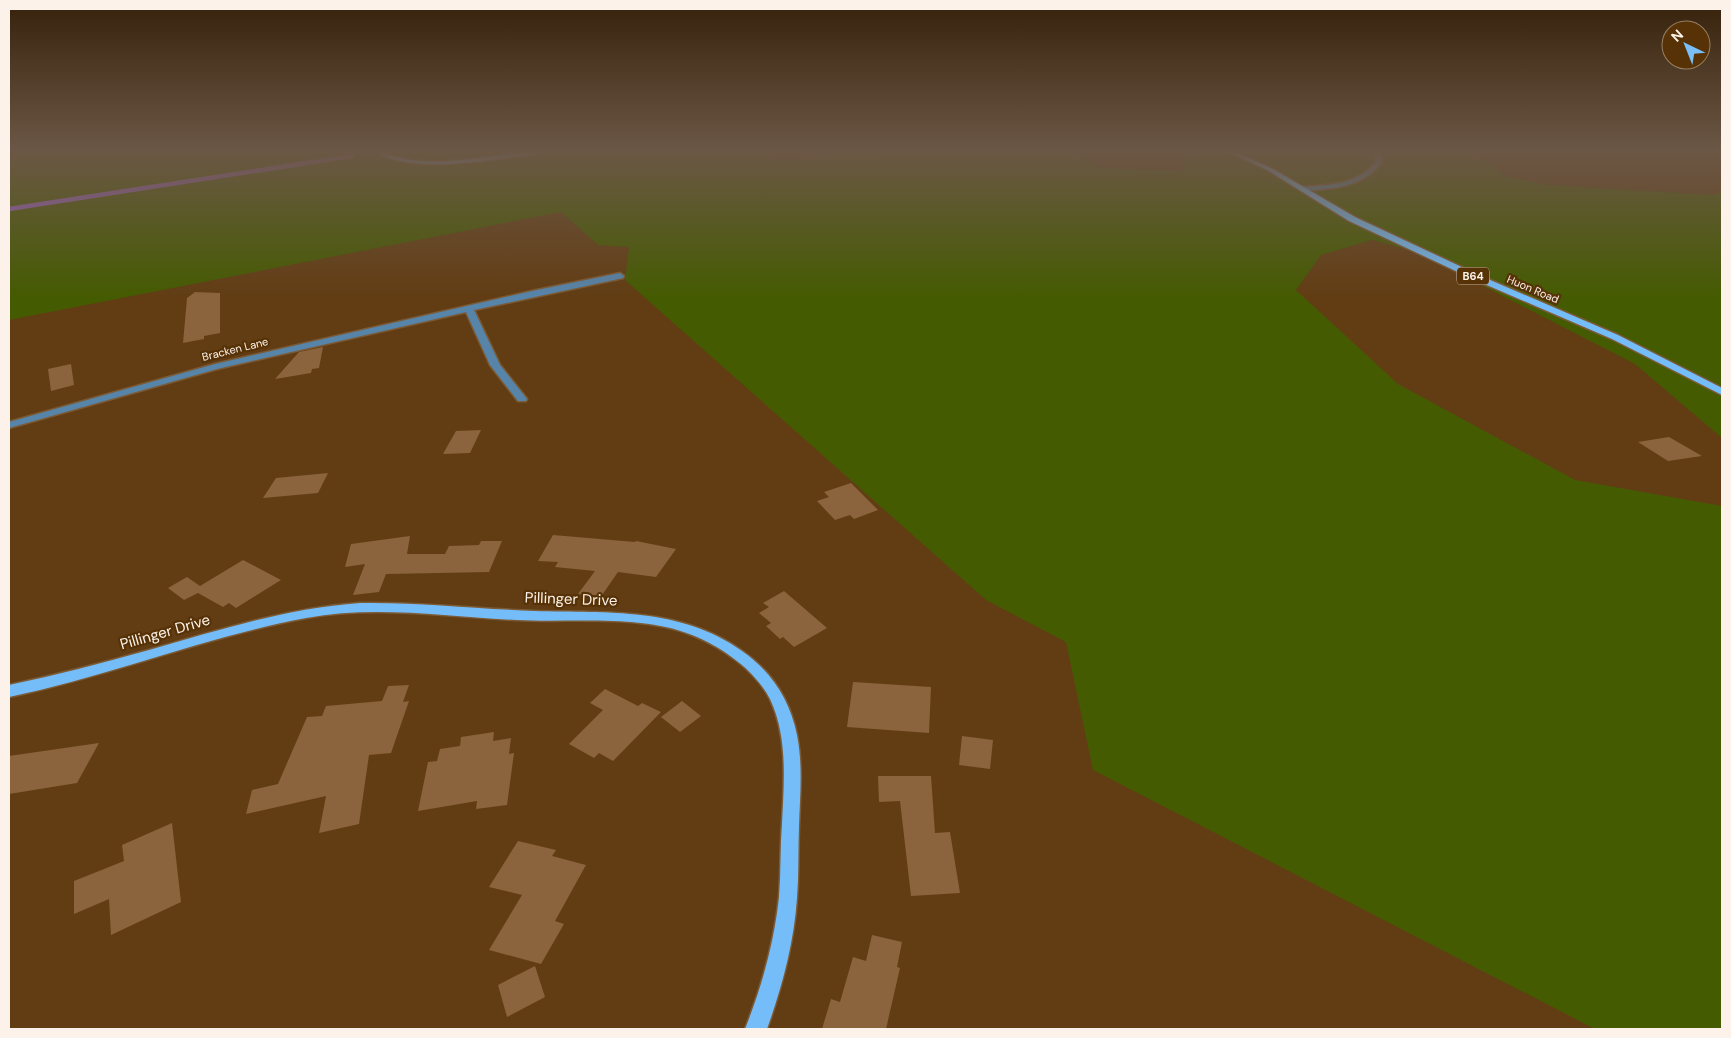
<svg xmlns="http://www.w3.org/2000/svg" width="1731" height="1038" font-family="'DM Sans',sans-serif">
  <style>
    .green { fill: #455b02 }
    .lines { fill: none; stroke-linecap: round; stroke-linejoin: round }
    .stream { stroke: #9863d0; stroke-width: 4.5 }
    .building { fill: #8b633c }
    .minor-casing { stroke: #7b5a36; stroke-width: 3 }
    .major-casing { stroke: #7b5a36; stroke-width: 3 }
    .minor { fill: #5784a9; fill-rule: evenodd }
    .major { fill: #74bdf9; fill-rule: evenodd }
    .labels { text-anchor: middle; stroke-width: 4.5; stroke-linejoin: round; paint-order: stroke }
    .shield { fill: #563206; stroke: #cab8a6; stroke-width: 1 }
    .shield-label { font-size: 11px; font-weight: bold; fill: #fcf2ea }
    .far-street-label { font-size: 11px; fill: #fcf2ea; stroke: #563206 }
    .near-street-label { font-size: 15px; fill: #fcf2ea; stroke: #563206 }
  </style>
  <rect width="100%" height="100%" fill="#623d14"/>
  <polygon class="green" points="9,151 772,151 775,160 899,151 1069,151 1102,168 1184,171 1185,151 1466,151 1484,160 1505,176 1546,185 1714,195 1722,191 1722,438 1635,364 1489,289 1425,254 1372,240 1321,255 1296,290 1398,384 1575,480 1722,506 1722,1029 1595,1029 1093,770 1066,642 986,600 625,280 629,247 598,245 561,212 9,320"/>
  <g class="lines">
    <polyline class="stream" points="9,209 352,156"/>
  </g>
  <g class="building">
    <polygon points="195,292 220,293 220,333 204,336 204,339 183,343 187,298"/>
    <polygon points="323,347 319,368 312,369 311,373 275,379 299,352"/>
    <polygon points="71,364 74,385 51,391 48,369"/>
    <polygon points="481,430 470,453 443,454 456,431"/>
    <polygon points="1669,437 1702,456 1668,461 1638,442"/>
    <polygon points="328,473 318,493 263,498 276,478"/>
    <polygon points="851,483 878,510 854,519 850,515 835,520 817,501 829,497 824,492"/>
    <polygon points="553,535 635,542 636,541 676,549 656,577 618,572 600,598 578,594 595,571 555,567 558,562 538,561"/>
    <polygon points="410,536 407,554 445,554 449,546 479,545 481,541 502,541 489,572 386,574 379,592 353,595 365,564 345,567 351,544"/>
    <polygon points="243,560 281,580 236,608 229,603 223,607 198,593 184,600 168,588 187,577 200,586"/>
    <polygon points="784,591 827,628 794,647 783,637 780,639 766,626 771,623 759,613 769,607 763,603"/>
    <polygon points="853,682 931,687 929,733 847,727"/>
    <polygon points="409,685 403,702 409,701 391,753 369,755 359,824 319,833 326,796 246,814 252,790 278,784 307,717 322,716 326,706 382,701 388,686"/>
    <polygon points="605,689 638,706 642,703 661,712 613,761 599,753 594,758 569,744 603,710 590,703"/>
    <polygon points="682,701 701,716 680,732 661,717"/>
    <polygon points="494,732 493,741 511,738 509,754 514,753 507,805 476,809 477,801 418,811 428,762 437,761 440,749 460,746 461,737"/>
    <polygon points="962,736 993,740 990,769 959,765"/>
    <polygon points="99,743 77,783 9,794 9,756"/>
    <polygon points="878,776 931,776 935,833 950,832 960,893 911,896 900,801 879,802"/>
    <polygon points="172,823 181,902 111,935 109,899 74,914 74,881 124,861 122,845"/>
    <polygon points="518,841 556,850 552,856 586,865 555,921 564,924 541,964 489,950 522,895 489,887"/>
    <polygon points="872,935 902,942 897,967 900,968 886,1029 822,1029 831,999 840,1002 853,957 866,961"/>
    <polygon points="535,966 545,997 507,1017 498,985"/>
  </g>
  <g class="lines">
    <g class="minor-casing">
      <g id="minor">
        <path d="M1373,151H1379L1382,162C1363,188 1332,189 1302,191L1299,189L1302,187C1329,185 1357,185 1376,162Z"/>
        <polygon points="620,273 624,276 623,278 474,310 500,365 527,399 526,401 518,401 490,365 466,312 217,369 9,428 9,422 215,364 532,291"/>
      </g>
    </g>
    <g class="major-casing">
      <g id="major">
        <path d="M379,151H385L387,154C431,170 485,156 530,151H544C536,156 523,155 514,157C471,162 423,171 382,156Z"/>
        <polygon points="1226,151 1233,151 1273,169 1355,217 1481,276 1618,335 1722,388 1722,395 1612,339 1475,280 1349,221 1269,171"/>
        <path d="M360,603C419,602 477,609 535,611C607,613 681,607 742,651C771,671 790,700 797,735C803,765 800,796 799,826C798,850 799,874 797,898C794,943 782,987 767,1029H745C762,986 774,943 779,897C781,872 780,847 782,823C784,782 788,737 770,699C755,670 722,647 692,635C640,614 572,623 517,620C447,617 376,605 306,618C205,637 109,676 9,697V685C56,675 103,663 149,650C219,630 288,608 360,603Z"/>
      </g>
    </g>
    <use href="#minor" class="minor"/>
    <use href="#major" class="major"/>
  </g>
  <linearGradient id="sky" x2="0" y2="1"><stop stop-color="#36220b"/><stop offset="0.51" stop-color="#6b5745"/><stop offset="1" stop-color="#6b5745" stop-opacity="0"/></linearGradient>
  <rect width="1731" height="296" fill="url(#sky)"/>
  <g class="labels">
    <rect class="shield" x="1457" y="267.5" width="32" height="17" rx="4"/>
    <g class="shield-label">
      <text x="1473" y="280">B64</text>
    </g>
    <g class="far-street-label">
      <text transform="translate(1533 289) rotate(23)" y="4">Huon Road</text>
      <text transform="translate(235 349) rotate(-14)" y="4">Bracken Lane</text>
    </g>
    <g class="near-street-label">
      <text transform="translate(571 599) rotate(2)" y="5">Pillinger Drive</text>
      <text transform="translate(165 632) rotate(-16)" y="5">Pillinger Drive</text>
    </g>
  </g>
  <rect width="1731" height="1038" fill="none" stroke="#fcf2ea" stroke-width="20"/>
  <g transform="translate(1686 45) rotate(317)"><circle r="24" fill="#563206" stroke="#987f61"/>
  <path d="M0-4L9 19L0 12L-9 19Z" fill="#79bff8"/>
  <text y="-8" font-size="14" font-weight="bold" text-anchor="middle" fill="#fcf2ea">N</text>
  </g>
</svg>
